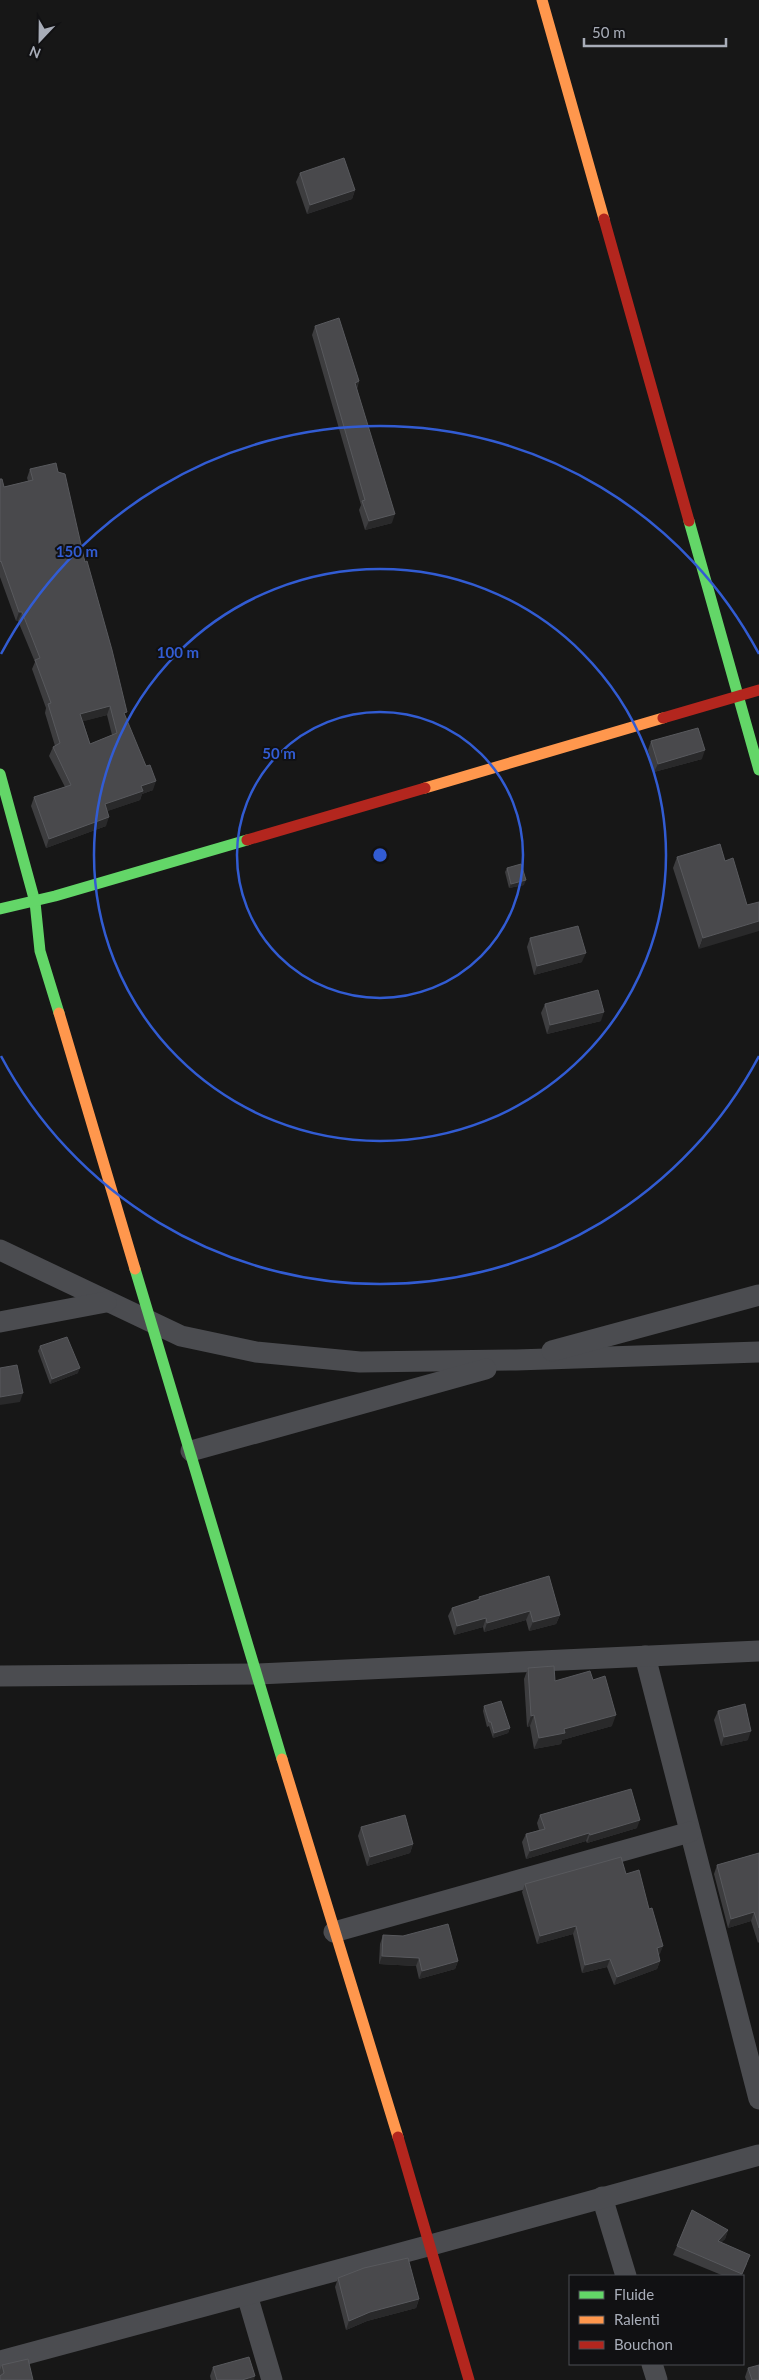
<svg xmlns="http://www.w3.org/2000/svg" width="759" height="2380" font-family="Lato,sans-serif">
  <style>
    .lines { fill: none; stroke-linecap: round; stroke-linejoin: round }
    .street { stroke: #4b4c50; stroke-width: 21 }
    .fast { stroke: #63d668; stroke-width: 11 }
    .slow { stroke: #ff974d; stroke-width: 11 }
    .jam { stroke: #b3261e; stroke-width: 11 }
    .wall { fill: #3d3d3f; fill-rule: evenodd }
    .shaded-wall { fill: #29292a }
    .building { fill: #49494c; stroke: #58595d; fill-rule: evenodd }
    .ring { fill: none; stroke: #325cd3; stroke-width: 2.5 }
    .centre { fill: #325cd3; stroke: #111113; stroke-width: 2.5 }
    .ring-label { font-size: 15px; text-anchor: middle; font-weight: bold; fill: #325cd3; stroke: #111113; stroke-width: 4; stroke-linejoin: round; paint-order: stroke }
  </style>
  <rect width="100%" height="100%" fill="#171717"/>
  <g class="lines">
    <g class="street">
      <polyline points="0,1250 181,1336 256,1352 360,1362 516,1360 759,1352"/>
      <polyline points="0,1322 106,1302"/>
      <polyline points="552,1351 759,1295"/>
      <polyline points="191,1451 486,1369"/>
      <polyline points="645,1656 759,2099"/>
      <polyline points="0,1676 258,1674 759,1651"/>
      <polyline points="334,1932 690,1832"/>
      <polyline points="602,2197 626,2276"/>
      <polyline points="247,2295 272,2380"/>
      <polyline points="0,2361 431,2245 759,2155"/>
      <polyline points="652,2364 657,2380"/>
    </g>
    <g class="fast">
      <polyline points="689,521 759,770"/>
      <polyline points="0,774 35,902 40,951 59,1013"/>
      <polyline points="0,909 55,896 247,840"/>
      <polyline points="135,1269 282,1759"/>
    </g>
    <g class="slow">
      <polyline points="542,0 604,219"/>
      <polyline points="425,788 663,718"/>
      <polyline points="59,1013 135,1269"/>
      <polyline points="282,1759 398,2137"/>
    </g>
    <g class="jam">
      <polyline points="604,219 689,521"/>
      <polyline points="663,718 759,690"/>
      <polyline points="247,840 425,788"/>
      <polyline points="398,2137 469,2380"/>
    </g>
  </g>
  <g class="wall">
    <polygon points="300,173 355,190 352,199 307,214 296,182"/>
    <polygon points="315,326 359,381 357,389 392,523 365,530 359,510 361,505 312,335"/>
    <path d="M30,469L58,472L85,562L125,716L153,790L142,794L140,800L107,811L106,826L46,848L31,806L34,797L65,787L49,756L53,747L55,746L45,713L46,708L32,669L35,662L18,621H16L0,577V479L4,487L28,481L27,478ZM107,715L112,735L90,744L83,721Z"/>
    <polygon points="651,741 702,759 654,772 648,750"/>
    <polygon points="677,857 725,861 733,858 699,949 673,868"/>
    <polygon points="507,868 524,885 509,888 505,872"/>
    <polygon points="530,938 582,962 534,975 527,947"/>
    <polygon points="545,1004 601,1021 547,1034 541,1013"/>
    <polygon points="40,1346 78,1373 50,1384 38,1351"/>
    <polygon points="479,1597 560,1615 556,1624 529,1631 526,1620 484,1632 483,1627 454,1635 448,1616 452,1608 478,1600"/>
    <polygon points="528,1668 555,1681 612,1726 562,1740 561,1744 534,1749 530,1726 527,1727 524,1679"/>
    <polygon points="484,1706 510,1728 508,1733 493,1738 489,1726 487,1727 483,1711"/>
    <polygon points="718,1711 748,1740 721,1746 714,1720"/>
    <polygon points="540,1815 637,1828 587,1843 586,1841 526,1859 522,1842 526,1834 539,1830 537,1823"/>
    <polygon points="361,1827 413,1844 410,1853 367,1866 358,1836"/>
    <polygon points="759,1853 759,1942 758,1943 751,1921 728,1928 714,1874 717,1865"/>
    <polygon points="626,1874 660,1954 658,1955 660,1961 657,1969 614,1985 607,1967 582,1973 573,1934 537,1944 522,1892 525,1884"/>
    <polygon points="383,1935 458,1961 455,1969 419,1979 416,1966 379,1964 380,1944"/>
    <polygon points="728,2230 725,2239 721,2242 747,2264 741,2276 724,2276 673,2255 677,2246"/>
    <polygon points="338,2278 419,2299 416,2308 367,2321 346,2330 335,2287"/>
    <polygon points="2,2365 33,2380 0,2380 0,2370"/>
    <polygon points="213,2367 254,2380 211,2380 210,2376"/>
    <polygon points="748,2368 759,2380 746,2380 745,2377"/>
  </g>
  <g class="shaded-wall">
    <polygon points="355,190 352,199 307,214 310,205"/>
    <polygon points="359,381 356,390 355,383"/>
    <polygon points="395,514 392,523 365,530 369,521"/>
    <polygon points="19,612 22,612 18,621 16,621"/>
    <polygon points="110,706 107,715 77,723 80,714"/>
    <polygon points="705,750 702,759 654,772 658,764"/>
    <polygon points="156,781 153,790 142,794 140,800 102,813 105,804 141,786"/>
    <polygon points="109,817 106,826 46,848 49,839"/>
    <polygon points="526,880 524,885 509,888 511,884"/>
    <polygon points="759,921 759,931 699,949 703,938"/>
    <polygon points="586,953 582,962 534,975 537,966"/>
    <polygon points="604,1012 601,1021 547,1034 550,1025"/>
    <polygon points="80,1368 78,1373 50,1384 52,1379"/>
    <polygon points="23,1393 20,1402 0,1405 0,1397"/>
    <polygon points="530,1611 526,1620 484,1632 487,1623"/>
    <polygon points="560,1615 556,1624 529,1631 533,1622"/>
    <polygon points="486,1618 483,1627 454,1635 457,1626"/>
    <polygon points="534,1715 530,1726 527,1727 531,1716"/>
    <polygon points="616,1715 612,1726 562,1740 561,1744 534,1749 539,1738 564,1729"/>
    <polygon points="510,1728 508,1733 493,1738 494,1733"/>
    <polygon points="751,1731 748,1740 721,1746 724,1737"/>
    <polygon points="640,1820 637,1828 587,1843 590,1835"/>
    <polygon points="589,1833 586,1841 526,1859 530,1851"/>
    <polygon points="413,1844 410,1853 367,1866 370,1857"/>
    <polygon points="754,1912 751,1921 728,1928 731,1919"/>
    <polygon points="576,1926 573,1934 537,1944 540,1936"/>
    <polygon points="663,1946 660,1954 654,1956 657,1948"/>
    <polygon points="382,1956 419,1958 416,1966 379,1964"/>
    <polygon points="610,1959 607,1967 582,1973 585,1965"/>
    <polygon points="458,1961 455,1969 419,1979 422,1971"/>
    <polygon points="660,1961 657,1969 614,1985 617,1977"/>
    <polygon points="728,2230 725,2239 714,2250 718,2241"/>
    <polygon points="419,2299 416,2308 367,2321 346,2330 349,2321 370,2312"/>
    <polygon points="255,2376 254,2380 242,2380"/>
  </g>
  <g class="building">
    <polygon points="344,158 355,190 310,205 300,173"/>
    <polygon points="339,318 359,381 355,383 395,514 369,521 362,501 365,500 315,326"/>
    <path d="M56,463L58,472L65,474L85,562L87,561L112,650L127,712L124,713L146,766L150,765L156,781L141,786L143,791L105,804L109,817L49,839L34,797L71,785L53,747L60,743L48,704L51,703L35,660L40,658L22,612H19L1,561L0,562V479H2L4,487L33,480L30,469ZM110,706L117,733L90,744L80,714Z"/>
    <polygon points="698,728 705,750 658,764 651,741"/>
    <polygon points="720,844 725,861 733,858 747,905 759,902 759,921 703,938 677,857"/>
    <polygon points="521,864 526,880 511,884 507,868"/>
    <polygon points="578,926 586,953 537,966 530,938"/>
    <polygon points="598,990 604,1012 550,1025 545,1004"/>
    <polygon points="67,1337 80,1368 52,1379 40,1346"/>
    <polygon points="17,1365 23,1393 0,1397 0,1368"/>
    <polygon points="549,1576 560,1615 533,1622 530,1611 487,1623 486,1618 457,1626 452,1608 480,1599 479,1597"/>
    <polygon points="554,1666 555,1681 590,1671 593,1680 605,1676 616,1715 564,1729 565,1733 539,1738 534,1715 531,1716 528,1668"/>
    <polygon points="501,1701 510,1728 494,1733 491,1722 489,1722 484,1706"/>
    <polygon points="745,1704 751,1731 724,1737 718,1711"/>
    <polygon points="631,1789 640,1820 590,1835 589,1833 530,1851 526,1834 545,1829 540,1815"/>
    <polygon points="405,1815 413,1844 370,1857 361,1827"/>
    <polygon points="759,1853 759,1928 754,1912 731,1919 717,1865"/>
    <polygon points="621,1857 626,1874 639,1870 649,1909 652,1908 663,1946 657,1948 660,1961 617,1977 610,1959 585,1965 576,1926 540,1936 525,1884"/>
    <polygon points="448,1924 458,1961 422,1971 419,1958 382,1956 383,1935 403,1936"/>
    <polygon points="692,2210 728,2230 718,2241 750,2255 742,2274 677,2246"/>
    <polygon points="408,2258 419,2299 370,2312 349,2321 338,2278 364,2268"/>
    <polygon points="249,2357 255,2376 242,2380 217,2380 213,2367"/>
    <polygon points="28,2359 33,2380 0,2380 0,2376 4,2373 2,2365"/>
    <polygon points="759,2365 759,2380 752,2380 748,2368"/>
  </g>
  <g class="ring">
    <circle cx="380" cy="855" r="143"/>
    <circle cx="380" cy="855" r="286"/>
    <path d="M759 1056A429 429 0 0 1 1 1056M1 654A429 429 0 0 1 759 654"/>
  </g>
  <circle cx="380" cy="855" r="8" class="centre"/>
  <g class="ring-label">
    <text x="77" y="557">150 m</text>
    <text x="178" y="658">100 m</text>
    <text x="279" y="759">50 m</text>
  </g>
  <rect x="569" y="2275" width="175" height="90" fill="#111113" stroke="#4d4f55"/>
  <rect x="579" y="2291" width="25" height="8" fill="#63d668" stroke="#4d4f55"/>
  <text x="614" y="2300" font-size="15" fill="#a8adb8">Fluide</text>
  <rect x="579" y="2316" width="25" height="8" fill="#ff974d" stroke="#4d4f55"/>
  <text x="614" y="2325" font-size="15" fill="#a8adb8">Ralenti</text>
  <rect x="579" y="2341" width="25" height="8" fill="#b3261e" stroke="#4d4f55"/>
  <text x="614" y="2350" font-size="15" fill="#a8adb8">Bouchon</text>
  <g transform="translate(40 40) rotate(202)" stroke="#111113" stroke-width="4" paint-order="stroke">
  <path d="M0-4L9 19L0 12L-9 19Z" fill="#a8adb8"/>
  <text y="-8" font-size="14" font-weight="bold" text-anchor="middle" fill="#a8adb8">N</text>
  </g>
  <path d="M584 38v8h142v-8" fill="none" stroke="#a8adb8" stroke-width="2.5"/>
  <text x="592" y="38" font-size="15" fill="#a8adb8" stroke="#111113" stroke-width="4" paint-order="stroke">50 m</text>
</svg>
